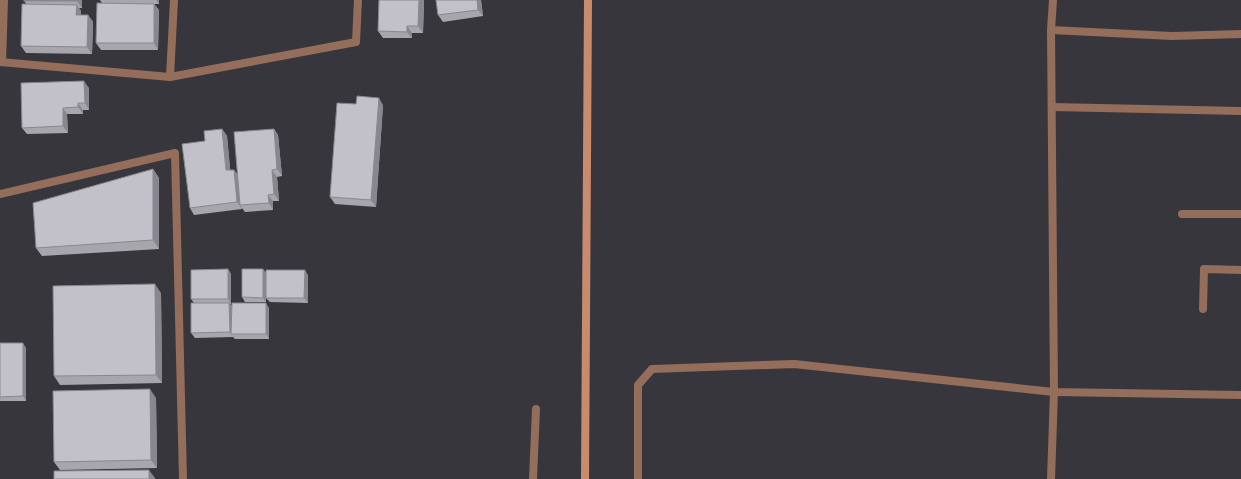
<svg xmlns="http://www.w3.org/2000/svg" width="1241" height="479" font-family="'Asap Condensed',sans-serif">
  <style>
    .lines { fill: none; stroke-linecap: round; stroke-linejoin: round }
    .minor { stroke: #946d5b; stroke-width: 8 }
    .secondary { stroke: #c88b6d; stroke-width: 8 }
    .wall { fill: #a7a6ad }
    .shaded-wall { fill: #88878d }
    .building { fill: #c2c1c9; stroke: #88878d }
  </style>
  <rect width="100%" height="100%" fill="#37363c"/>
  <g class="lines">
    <g class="minor">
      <polyline points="1051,30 1172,36 1241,34"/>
      <polyline points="0,62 170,77 356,42 358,0"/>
      <polyline points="2,62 4,0"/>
      <polyline points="170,77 174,0"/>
      <polyline points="1052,107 1241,111"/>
      <polyline points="0,194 175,153 183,479"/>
      <polyline points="1182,214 1241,214"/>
      <polyline points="1203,309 1204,269 1241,270"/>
      <polyline points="533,479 536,409"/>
      <polyline points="638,479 638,385 652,369 794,364 1054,392 1241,395"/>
      <polyline points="1051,479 1054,392 1051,30 1053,0"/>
    </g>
    <polyline class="secondary" points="585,479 588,0"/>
  </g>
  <g class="wall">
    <polygon points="24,0 82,0 82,8 79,8 81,11 81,15 88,15 93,22 92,54 26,53 21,46 26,4"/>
    <polygon points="100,0 159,0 159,4 154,4 159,10 158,50 101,50 96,43 102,3"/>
    <polygon points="379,0 424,0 423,33 412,33 412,38 383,38 378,31"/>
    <polygon points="436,0 481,0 483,16 443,22 438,15"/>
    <polygon points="89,88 89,110 83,110 83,114 67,114 68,133 27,134 22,128"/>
    <polygon points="356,104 383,105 376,207 335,204 330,197"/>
    <polygon points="222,129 227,136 230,170 234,170 238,175 274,129 278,135 282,176 277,177 279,201 273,201 273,210 245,212 242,208 242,209 194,215 190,208 205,141"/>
    <polygon points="153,169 159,178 159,249 42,256 36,248"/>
    <polygon points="228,269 231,274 231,304 230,304 232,306 269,308 269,339 235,339 233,337 195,338 191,333 194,303 191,299"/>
    <polygon points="266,274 308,275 308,303 270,302 266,298 266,302 245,302 242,297"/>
    <polygon points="161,293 162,383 60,385 54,376"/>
    <polygon points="0,343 26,348 26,401 0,401"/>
    <polygon points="156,398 157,468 60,470 54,462"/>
  </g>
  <g class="shaded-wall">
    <polygon points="77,0 82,0 82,8 77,1"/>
    <polygon points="156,0 159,0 159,4"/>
    <polygon points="419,0 424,0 423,33 418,26"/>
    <polygon points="477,0 481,0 483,16 478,10"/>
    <polygon points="154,4 159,10 158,50 154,43"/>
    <polygon points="77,5 81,11 81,22 76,15"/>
    <polygon points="88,15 93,22 92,54 87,47"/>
    <polygon points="407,26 412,33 412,38 407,32"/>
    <polygon points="84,81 89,88 89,110 85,103"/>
    <polygon points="379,98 383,105 376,207 371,200"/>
    <polygon points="78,103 83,110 83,114 78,107"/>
    <polygon points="63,108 67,114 68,133 63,126"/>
    <polygon points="222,129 227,136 231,177 226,170"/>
    <polygon points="274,129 278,135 282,176 277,169"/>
    <polygon points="153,169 159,178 159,249 153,240"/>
    <polygon points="234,170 238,176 240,205 242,208 242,209 237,202"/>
    <polygon points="272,170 277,177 279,201 274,194"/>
    <polygon points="268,195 273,201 273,210 269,203"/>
    <polygon points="228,269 231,274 231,304 228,299"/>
    <polygon points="263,269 267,274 266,302 263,298"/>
    <polygon points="305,270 308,275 308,303 304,298"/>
    <polygon points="155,284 161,293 162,383 156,375"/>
    <polygon points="229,303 233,308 231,334 233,337 230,332"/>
    <polygon points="266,303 269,308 269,339 266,334"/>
    <polygon points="23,343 26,348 26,401 23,396"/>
    <polygon points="150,389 156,398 157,468 151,460"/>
    <polygon points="149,470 155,478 155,479 149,479"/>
  </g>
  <g class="building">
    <rect x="24" y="0" width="53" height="1"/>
    <polygon points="379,0 419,0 418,26 407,26 407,32 378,31"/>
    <polygon points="436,0 477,0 478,10 438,15"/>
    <polygon points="97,3 154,4 154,43 96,43"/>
    <polygon points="22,4 77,5 76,15 88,15 87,47 21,46"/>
    <polygon points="84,81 85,103 78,103 78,107 63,108 63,126 22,128 21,83"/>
    <polygon points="357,96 379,98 371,200 330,197 337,103 356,104"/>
    <polygon points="222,129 226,170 234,170 237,202 190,208 182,144 205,141 204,131"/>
    <polygon points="274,129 277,169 272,170 274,194 268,195 269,203 240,205 234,132"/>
    <polygon points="153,169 153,240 36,248 33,203"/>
    <polygon points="228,269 228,299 191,299 191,270"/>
    <polygon points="242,269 263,269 263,298 242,297"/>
    <polygon points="266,270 305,270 304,298 266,298"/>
    <polygon points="155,284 156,375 54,376 53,286"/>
    <polygon points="191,303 229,303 230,332 191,333"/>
    <polygon points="232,303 266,303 266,334 231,334"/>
    <polygon points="0,343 23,343 23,396 0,397"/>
    <polygon points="150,389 151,460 54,462 53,391"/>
    <polygon points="149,470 149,479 54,479 54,471"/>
  </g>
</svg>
